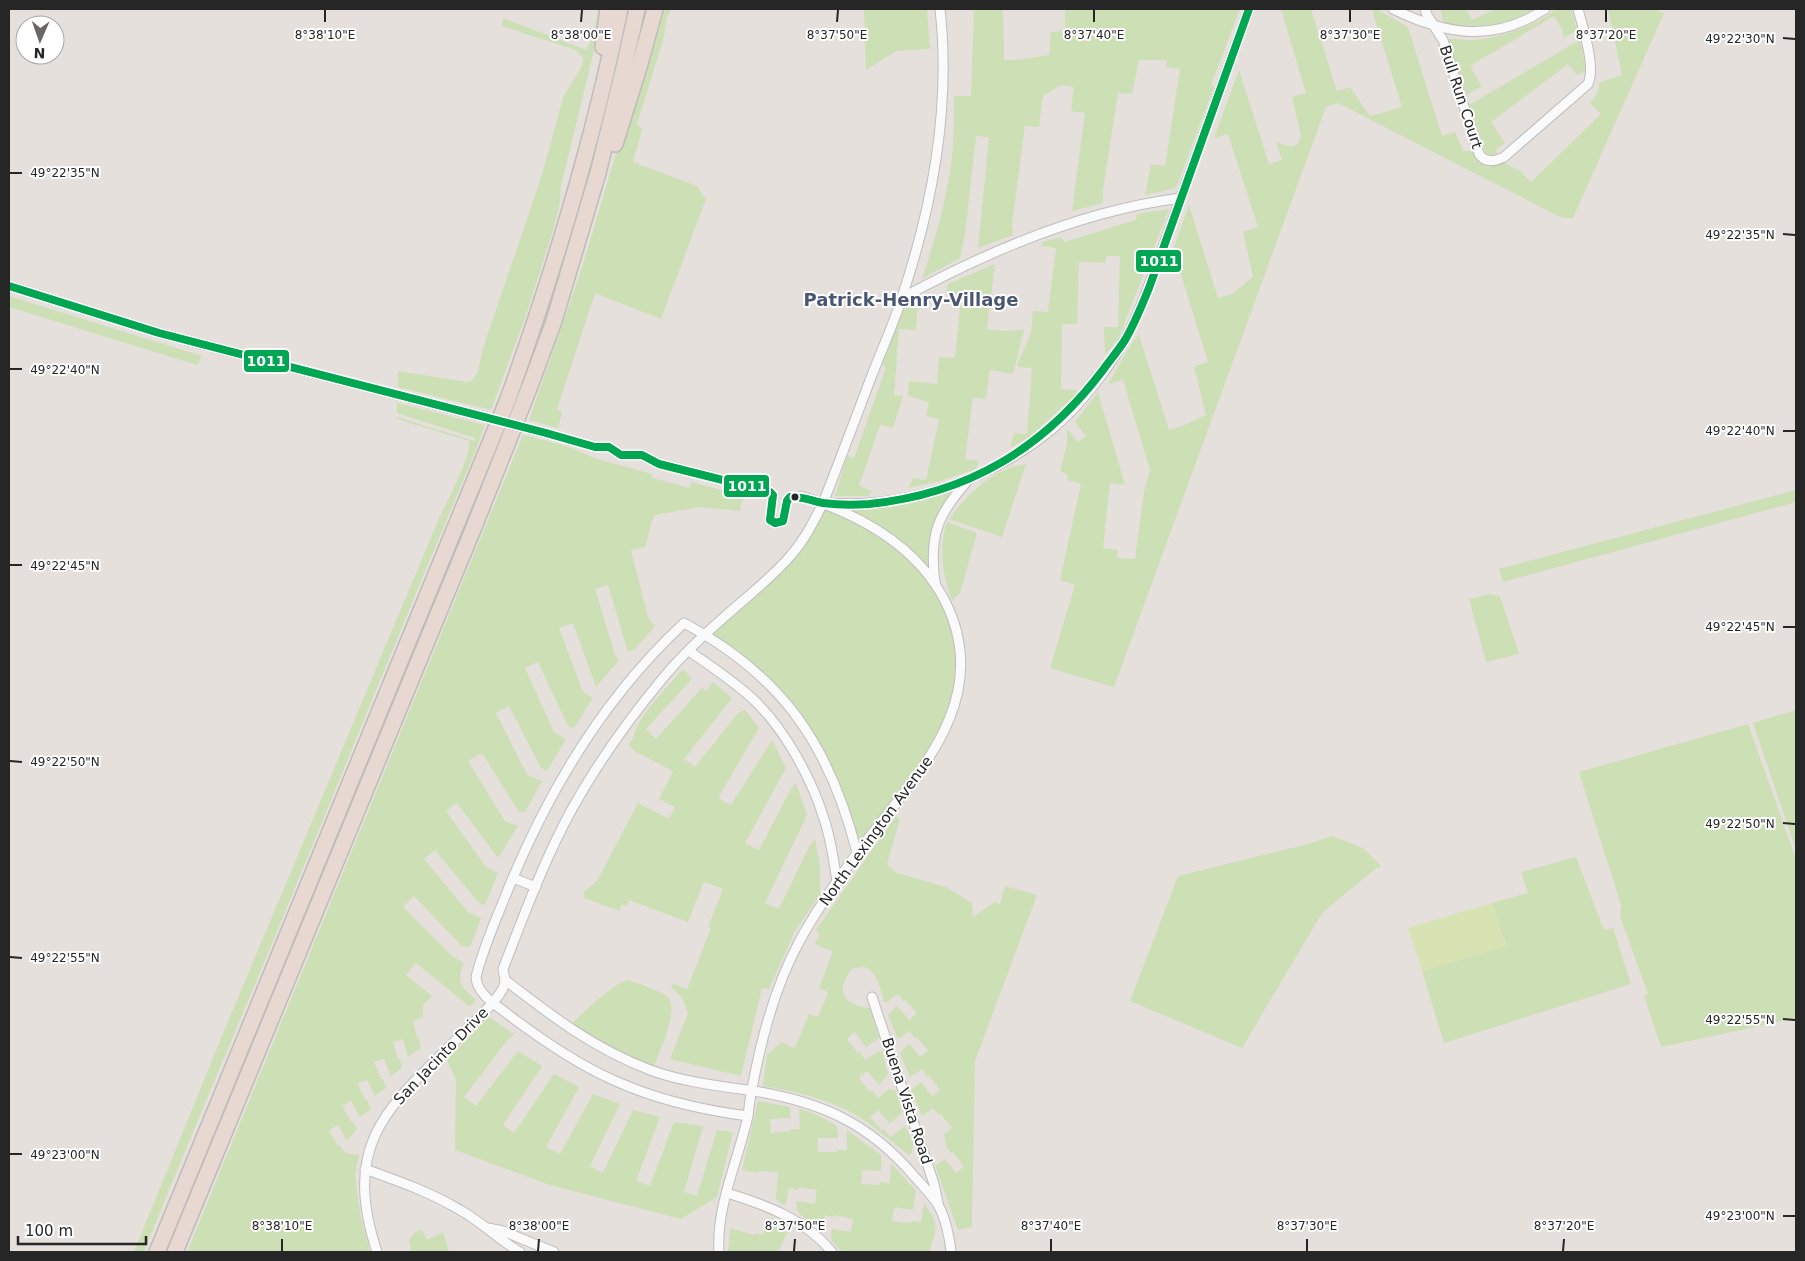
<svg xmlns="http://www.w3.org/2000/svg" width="1805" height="1261" font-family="'DejaVu Sans',sans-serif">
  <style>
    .green { fill: #ccdfb5 }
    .pitch { fill: #d8e3b3 }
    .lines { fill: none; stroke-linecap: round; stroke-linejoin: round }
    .street-casing { stroke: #bebdbd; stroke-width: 11 }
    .highway-casing { stroke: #bebcbb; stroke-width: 18 }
    .street { stroke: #fbfafa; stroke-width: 9 }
    .highway { stroke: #e7d8d2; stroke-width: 15 }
    .street-bridge-casing { stroke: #bebdbd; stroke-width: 11; stroke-linecap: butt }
    .street-bridge { stroke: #fbfafa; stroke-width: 9 }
    .bus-1-casing { stroke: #fff; stroke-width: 11 }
    .bus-1 { stroke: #00a651; stroke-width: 8 }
    .ticks { fill: none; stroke: #262626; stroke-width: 2 }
    .bus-dot { fill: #262626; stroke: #fff; stroke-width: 2 }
    .labels { text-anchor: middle; stroke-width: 4; stroke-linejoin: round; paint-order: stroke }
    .street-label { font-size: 15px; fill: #262626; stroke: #fff }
    .quarter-label { font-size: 18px; font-weight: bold; fill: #495774; stroke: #fff }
    .ticks-label { font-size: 12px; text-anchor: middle; fill: #262626; stroke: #fff; stroke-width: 4; stroke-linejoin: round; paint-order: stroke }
    .line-badge { stroke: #fff; stroke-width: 2 }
    .badge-label { font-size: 14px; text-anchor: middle; font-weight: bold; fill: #fff }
  </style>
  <rect width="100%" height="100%" fill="#e5e0dc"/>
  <g class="green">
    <path d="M598,9H604L561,186L559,208L551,237L525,318L491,410L398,387V371L467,382L471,381L477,374L484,345L541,178L563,98C568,87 584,68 583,58L576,50L502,26L503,18L586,50L593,38Z"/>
    <path d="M626,9H629C605,121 577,232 539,341C492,478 432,611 377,744L375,742L487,471L543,322L582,194Z"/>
    <polygon points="659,9 671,9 666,20 664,37 637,124 642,130 633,162 697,186 706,199 661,319 595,293 557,409 562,412 558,428 529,420 582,268"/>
    <polygon points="864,9 927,9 930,49 896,51 866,70"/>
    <path d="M974,9H1003L1004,60H1017L1049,55L1051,32L1065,31V9H1240L1211,85L1214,87L1176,188L1145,195L1151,164L1165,166L1180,69L1166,67L1167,60H1139L1132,94L1118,93L1103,190V203L1072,211L1085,113L1071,111L1074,87L1061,85L1043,96L1039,127L1025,126L1012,224L1013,235L978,248L989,137L976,136L965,234L960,258L922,279C935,240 947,199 952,158C954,137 954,116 954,96H971Z"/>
    <path d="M1281,9H1311L1337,91L1350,87L1370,116L1402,107L1373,13V9H1376L1408,27L1442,136L1455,132L1463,151H1472C1483,168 1487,167 1505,163L1520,171L1531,182L1601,114L1590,103L1597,94L1600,82L1622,75L1608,9H1638L1639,11L1654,9L1664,13L1573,218H1562L1338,103L1326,107L1114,687L1050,668L1075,585L1060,580L1081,484L1067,480L1068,475L1060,471L1067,445V429L1078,442L1086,436L1075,422L1098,392L1125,485L1110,483L1103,548L1118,550L1117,558L1135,559L1144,492L1150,470L1123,380L1108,384C1114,375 1133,338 1139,335L1169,430L1182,426L1206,415L1194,367L1208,362L1179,268L1165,272L1189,205L1218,298L1232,294L1253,277L1243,232L1258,227L1228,134L1214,138L1239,70L1269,164L1282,160L1276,142L1291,147L1298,144L1301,136L1292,97L1306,93Z"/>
    <path d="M1440,9H1466L1472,20L1496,9H1534C1499,28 1483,28 1444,23Z"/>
    <path d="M1556,9H1571L1577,30L1564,38L1562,29L1554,16L1470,66L1482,86L1467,95L1447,40C1456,37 1462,40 1471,40C1495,40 1538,25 1556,9Z"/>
    <polygon points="1580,40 1586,70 1577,75 1568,64 1491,122 1505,143 1495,150 1499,155 1492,156 1486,154 1469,105"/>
    <polygon points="1169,209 1119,337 1105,355 1104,327 1118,327 1120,256 1106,256 1106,263 1079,262 1077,324 1062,324 1061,389 1077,390 1076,395 1029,437 1010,448 1014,433 1027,434 1032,368 1019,367 1017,365 1031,333 1033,311 1048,312 1056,248 1041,246 1043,242 1061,237 1064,242 1136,220 1137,214"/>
    <polygon points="995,264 987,329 1002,331 1024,330 1013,374 990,370 986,399 973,398 965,459 979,461 976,469 940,481 908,488 913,478 926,480 939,419 926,416 929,402 908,396 909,381 937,384 939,357 955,358 961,294 946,292 948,284"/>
    <polygon points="9,296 202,356 197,365 9,307"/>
    <polygon points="918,300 916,330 899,329 894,395 903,396 893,428 880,425 859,486 872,491 868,496 835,496 847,456 854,458 886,368 882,365 905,306"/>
    <path d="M397,403L485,425L474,455C411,603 351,752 290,900C242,1017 191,1134 144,1252H134L217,1048L437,523C444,508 472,455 469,441L397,419V417L474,441L475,438L397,413Z"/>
    <path d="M523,435L567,446L597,459L652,474V478L690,488L691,482L745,496L740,507L741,511L700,507L655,515C649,525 649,536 645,547L631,550L648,617L655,626L635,649L628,652L608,585L595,589L615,655L619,660L596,687L573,623L559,628L583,692L593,698L574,728L568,726L538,662L525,668L554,732L566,739L547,771L541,768L509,706L496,713L527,775L542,781L525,812H519L482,753L468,761L505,821L518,826L498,858L457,803L446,811L486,867L498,873L485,905L479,903L435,850L424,859L468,912L481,918L470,947L462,946L414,896L403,907L452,956L464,963C456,982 461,987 476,1000L470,1007L416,963L406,975L432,996L423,1005V1018L413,1021L417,1038H419L421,1048L408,1057L403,1039L393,1042L398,1059H400L402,1068L391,1076L384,1059L374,1062L381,1079H383L386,1088L375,1096L367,1080L358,1083L365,1100H367L371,1109L360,1117L351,1101L342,1106L351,1122L353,1121L357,1129L347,1141L338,1125L329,1130L338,1146L340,1145L345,1153L359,1155L355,1175L360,1214L370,1252H187Z"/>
    <path d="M1026,464L1002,537L949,519C968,493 994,468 1026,464Z"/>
    <polygon points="970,478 941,516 933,571 947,605 961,671 941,739 857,853 831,776 786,701 705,634 778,569 823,503 887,501"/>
    <polygon points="1796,490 1796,502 1503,582 1499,569"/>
    <path d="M947,522L977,533L960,593L952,601C943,575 938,549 947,522Z"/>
    <polygon points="1489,594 1500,596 1519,654 1486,662 1469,599"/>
    <path d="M683,669L692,679L646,729L656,739L702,688L707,691L713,682L732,698L684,759L695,767L738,713L745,710L759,728L718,798L731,805L772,740L786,768L745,843L759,850L791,789L796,783L807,815L765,903L779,909L809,847L815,839L820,865V895L795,931L769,989L762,988L741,1076L670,1059L688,1013L682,998L671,987L673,984L687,989L711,928L708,927L723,889L704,882L688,922L629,900L627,906L622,904L619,911L584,898V892L597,881L638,803L669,819L675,807L659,799L673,771L634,751L629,745C635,736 635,729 640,721C652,702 668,686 683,669Z"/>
    <polygon points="1796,710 1796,850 1753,723"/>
    <polygon points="1748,724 1796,859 1796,1018 1661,1047 1644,996 1648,994 1620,916 1621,905 1579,772"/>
    <path d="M896,816L900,819L887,864L897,873L946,887L972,903L973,917L995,902L1000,904L1005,886L1037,895L975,1061L972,1227L958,1230L935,1166L945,1159L956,1173L964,1167L953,1152L951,1153L946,1146L944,1135L952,1128L941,1114L939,1115L933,1108L922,1116L911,1090L921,1082L932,1096L940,1090L929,1076L927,1077L922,1069L910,1077L900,1053L909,1043L920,1057L928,1051L917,1037L915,1038L909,1031L898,1039L888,1015L897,1006L909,1020L917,1013L905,1000L904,1001L898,994L887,1002H884C880,988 879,976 866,967L853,968C834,990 843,1005 870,1008L879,1038L866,1047L855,1032L847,1039L858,1053L860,1052L865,1060L877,1052L882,1051L888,1074L879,1085L867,1071L859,1078L870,1092L872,1090L878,1098L889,1089L896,1091L902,1112L890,1124L878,1110L870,1117L882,1131L884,1129L890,1137L905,1126L913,1143L912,1153L909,1155L906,1153C890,1140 874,1126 856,1115C828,1099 795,1091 763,1086L767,1055L781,1042L795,1048L809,1014L818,1017L828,992L819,988L833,951L818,946L815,942L820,935L816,930Z"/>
    <polygon points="1332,836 1363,848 1381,866 1374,870 1322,913 1242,1048 1130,1001 1178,876 1308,844"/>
    <polygon points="1576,857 1604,930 1613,928 1631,984 1444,1043 1422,971 1506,946 1492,903 1528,893 1521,872"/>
    <polygon points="302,919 305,920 168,1252 164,1252"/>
    <path d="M629,980C638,984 662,991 668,997C680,1011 658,1055 652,1070L568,1027C582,1015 612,983 629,980Z"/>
    <polygon points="489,1017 514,1034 506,1042 464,1097 476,1106 518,1051 542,1066 503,1125 514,1133 554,1074 579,1087 546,1147 560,1154 593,1094 620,1104 590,1166 603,1173 633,1110 660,1117 636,1181 650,1186 674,1122 703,1126 684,1192 697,1196 717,1130 733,1132 717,1197 681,1219 550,1185 455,1150 456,1080 447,1060"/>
    <path d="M758,1101L790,1107V1118L770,1119L771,1133L790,1131V1129H800L799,1108L819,1116L837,1126L838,1138H818V1152H837V1150H847V1130L881,1155V1171L862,1170L861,1184L880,1185V1182L890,1183L891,1163L916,1191L913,1210L894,1207L892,1221L911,1223V1221L921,1222L924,1203C940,1226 937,1227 929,1252L910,1251L909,1252H842L831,1240L832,1229L851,1232L853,1219L835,1215L834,1217L825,1215L821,1230L798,1213L796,1201L815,1204L817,1190L799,1187L798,1190L789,1188L786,1203L784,1205L776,1199L778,1172L759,1171L758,1173L742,1170Z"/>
    <polygon points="771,1218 790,1227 778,1252 728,1252 730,1228 754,1235 755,1233 763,1235 767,1221"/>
    <polygon points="422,1230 427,1240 443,1232 449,1252 411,1252 409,1240 415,1232"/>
  </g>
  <polygon class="pitch" points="1492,903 1507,946 1422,971 1408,928"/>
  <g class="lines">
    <g class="street-casing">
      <g id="street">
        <path d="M1393,9C1446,35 1494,43 1545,9"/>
        <path d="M1425,9L1427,15L1443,40L1479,154C1485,163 1494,162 1504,157L1588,84C1596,66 1583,29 1578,9"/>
        <polyline points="9,286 159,333 467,413"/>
        <path d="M902,298C986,252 1085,210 1181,198"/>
        <path d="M828,503C906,509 990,480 1051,430C1079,407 1107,371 1125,339C1136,321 1143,300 1151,280L1249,9"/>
        <path d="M935,583C929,535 937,515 969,479"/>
        <path d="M689,651C712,667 735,682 755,701C785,730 812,779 824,819C831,839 834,861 837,882"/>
        <polyline points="513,878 536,887"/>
        <path d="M505,980C553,1017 593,1048 650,1070C683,1082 719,1086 754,1091C821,1102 869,1123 914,1176C922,1185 932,1195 938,1205C945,1216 950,1239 951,1252"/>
        <polyline points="872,997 934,1184 938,1203"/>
        <path d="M748,1116C701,1110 654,1099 611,1079C575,1063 542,1040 510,1016C498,1006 477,995 476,977C482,952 493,926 503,902C544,798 602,699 684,623C783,676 830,746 857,853"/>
        <path d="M365,1169C398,1181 430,1192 460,1210C482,1222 499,1240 520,1252"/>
        <path d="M727,1193C766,1205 805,1219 832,1252"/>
        <polyline points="488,1228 503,1231 554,1252"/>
        <path d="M377,1252C338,1134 397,1101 471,1025C480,1016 506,993 505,980C505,976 503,973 503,969C524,915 544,860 572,809C598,762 629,719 663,678C687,649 716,624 745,599C761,585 778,571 792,554C805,539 814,521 823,503C840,460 856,417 872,375C882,349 894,323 902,297C933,204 951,107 940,9"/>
        <path d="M719,1252C716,1206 738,1161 748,1116C749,1107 750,1098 752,1089C761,1039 774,989 798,944C815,912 836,882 857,853C913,778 997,701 944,599C915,544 858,514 801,496"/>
      </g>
    </g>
    <g class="highway-casing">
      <g id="highway">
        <polyline points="603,47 608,9"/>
        <polyline points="615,144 640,64 655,9"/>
        <path d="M157,1252L508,399C554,271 593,142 620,9"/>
        <polyline points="175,1252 474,527 530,386 554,321 598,173 624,67 637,9"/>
      </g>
    </g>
    <use href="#street" class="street"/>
    <use href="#highway" class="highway"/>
    <g class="street-bridge-casing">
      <polyline id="street-bridge" points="467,413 546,433"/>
    </g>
    <use href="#street-bridge" class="street-bridge"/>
    <g class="bus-1-casing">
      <path id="bus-1" d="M9,286L159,333L546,433L595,447H609L621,455H642L659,464L770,492L773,495L770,520L775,523L783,521L787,501L790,497C802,496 812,501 823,503C838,505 854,505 869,504C968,494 1043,449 1103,370C1110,360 1118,351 1125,340C1135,323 1142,305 1149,288L1249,9"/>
    </g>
    <use href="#bus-1" class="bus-1"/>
  </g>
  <path class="ticks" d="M325,22V10M581,22L582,10M837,22L838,10M1094,22V10M1350,22V10M1606,22V10M1783,38L1795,39M10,173H22M1783,234L1795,235M10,369H22M1783,431H1795M10,565H22M1783,627H1795M10,761L22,762M1783,823L1795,824M10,957L22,958M1783,1019L1795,1020M10,1154H22M1783,1216H1795M282,1251V1239M538,1251L539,1239M794,1251L795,1239M1051,1251V1239M1307,1251V1239M1563,1251L1564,1239"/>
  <circle class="bus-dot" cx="795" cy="497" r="4.5"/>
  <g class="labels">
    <g class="street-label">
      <text transform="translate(1461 97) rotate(72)" y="5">Bull Run Court</text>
      <text transform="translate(876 831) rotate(-54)" y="5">North Lexington Avenue</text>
      <text transform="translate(441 1056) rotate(-46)" y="5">San Jacinto Drive</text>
      <text transform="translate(907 1101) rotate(72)" y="5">Buena Vista Road</text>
    </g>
    <g class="quarter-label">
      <text x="911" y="306">Patrick-Henry-Village</text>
    </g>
  </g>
  <g class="ticks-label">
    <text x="325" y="39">8°38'10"E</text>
    <text x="581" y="39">8°38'00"E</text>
    <text x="837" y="39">8°37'50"E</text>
    <text x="1094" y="39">8°37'40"E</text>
    <text x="1350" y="39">8°37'30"E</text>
    <text x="1606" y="39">8°37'20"E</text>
    <text x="1740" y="43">49°22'30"N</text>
    <text x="65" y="177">49°22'35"N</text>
    <text x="1740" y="239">49°22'35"N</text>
    <text x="65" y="374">49°22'40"N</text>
    <text x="1740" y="435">49°22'40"N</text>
    <text x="65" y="570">49°22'45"N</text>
    <text x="1740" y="631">49°22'45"N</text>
    <text x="65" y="766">49°22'50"N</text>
    <text x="1740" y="828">49°22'50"N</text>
    <text x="65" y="962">49°22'55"N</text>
    <text x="1740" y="1024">49°22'55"N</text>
    <text x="65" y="1159">49°23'00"N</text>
    <text x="1740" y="1220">49°23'00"N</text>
    <text x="282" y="1230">8°38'10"E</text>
    <text x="539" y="1230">8°38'00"E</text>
    <text x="795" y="1230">8°37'50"E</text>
    <text x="1051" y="1230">8°37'40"E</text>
    <text x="1307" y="1230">8°37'30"E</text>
    <text x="1564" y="1230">8°37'20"E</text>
  </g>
  <g class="line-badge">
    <rect x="1135" y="249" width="47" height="24" rx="5" fill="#00a651"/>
    <rect x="243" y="349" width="47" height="24" rx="5" fill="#00a651"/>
    <rect x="723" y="474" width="47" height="24" rx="5" fill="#00a651"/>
  </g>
  <g class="badge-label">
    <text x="1159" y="266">1011</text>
    <text x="266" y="366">1011</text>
    <text x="747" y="491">1011</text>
  </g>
  <rect width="1805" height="1261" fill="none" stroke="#262626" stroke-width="20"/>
  <g transform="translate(40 40) rotate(182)"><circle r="24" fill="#ffffff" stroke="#a8a8a8"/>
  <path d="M0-4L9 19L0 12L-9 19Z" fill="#696766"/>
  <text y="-8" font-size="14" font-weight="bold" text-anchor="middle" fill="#262626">N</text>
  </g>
  <path d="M18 1236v8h128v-8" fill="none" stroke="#262626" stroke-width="2.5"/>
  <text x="25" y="1236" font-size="15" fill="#262626" stroke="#ffffff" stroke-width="4" paint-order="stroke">100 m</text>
</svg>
